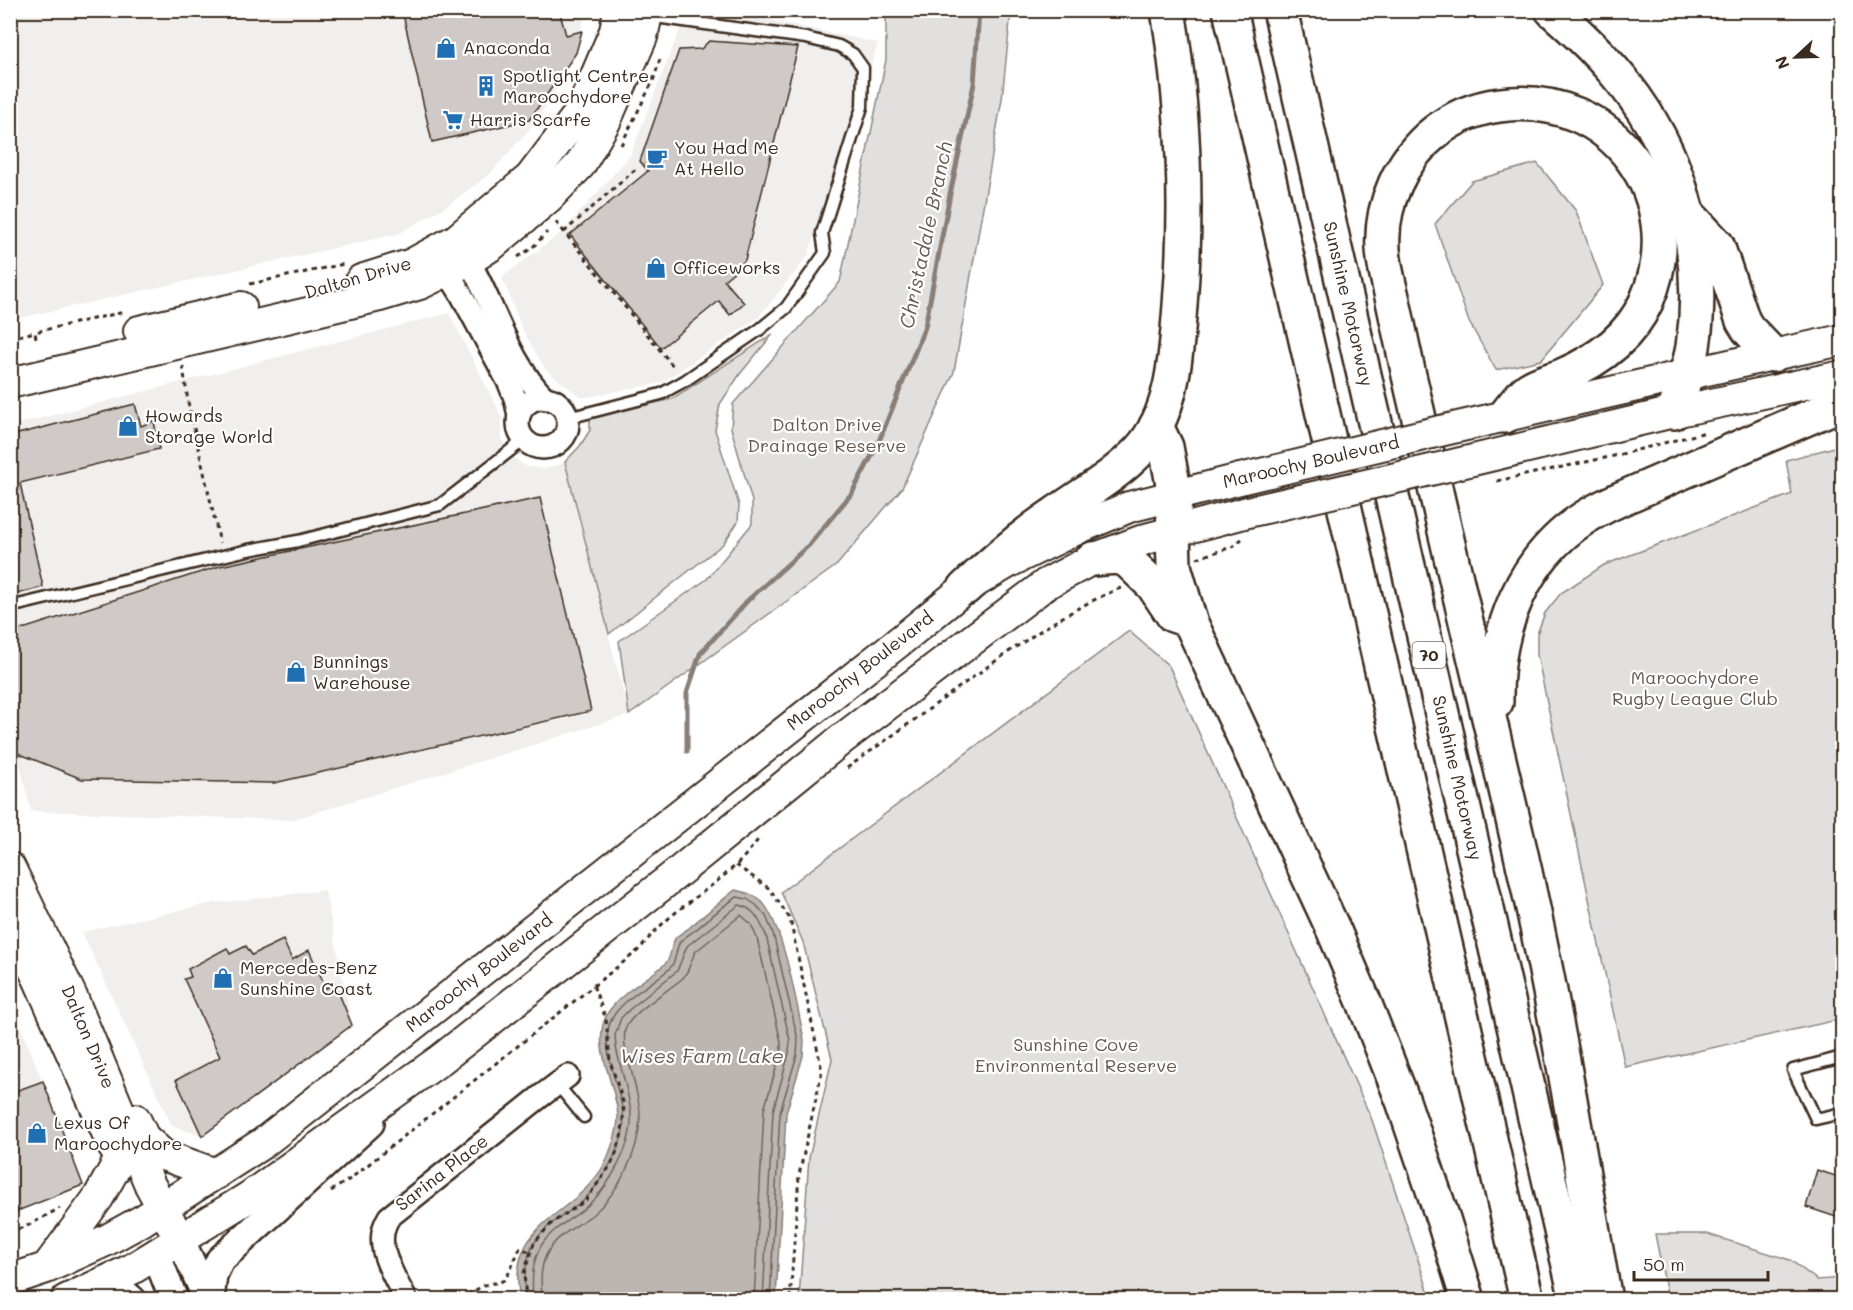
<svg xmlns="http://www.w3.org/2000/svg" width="1853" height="1310" font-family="Mali,sans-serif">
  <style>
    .built { fill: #f1efee }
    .green { fill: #e2e0de; stroke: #8e857e; stroke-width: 1.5 }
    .water { fill: #bcb6b3; stroke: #887e77; stroke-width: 1.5 }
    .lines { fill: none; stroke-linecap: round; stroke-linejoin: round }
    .shore { stroke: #6f625a; stroke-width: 1.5 }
    .stream { stroke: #887e77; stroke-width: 5 }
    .building { fill: #cfcac7; stroke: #3b2a1e; stroke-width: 1.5 }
    .service-casing { stroke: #3b2a1e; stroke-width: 15 }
    .minor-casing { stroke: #3b2a1e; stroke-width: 26 }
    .tertiary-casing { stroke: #3b2a1e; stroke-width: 32 }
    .secondary-casing { stroke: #3b2a1e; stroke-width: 34 }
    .motorway-casing { stroke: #3b2a1e; stroke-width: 38 }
    .path { stroke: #3b2a1e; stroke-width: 3; stroke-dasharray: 4.5 4.5; stroke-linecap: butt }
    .service { stroke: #fff; stroke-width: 10 }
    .minor { stroke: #fff; stroke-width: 21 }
    .tertiary { stroke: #fff; stroke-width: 27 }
    .secondary { stroke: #fff; stroke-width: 30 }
    .motorway { stroke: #fff; stroke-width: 33 }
    .secondary-bridge-casing { stroke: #3b2a1e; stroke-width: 34; stroke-linecap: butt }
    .secondary-bridge { stroke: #fff; stroke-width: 30 }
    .labels { text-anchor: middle; stroke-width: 4.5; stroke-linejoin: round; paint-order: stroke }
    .shield { fill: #fff; stroke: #766a62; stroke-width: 1.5 }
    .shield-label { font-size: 16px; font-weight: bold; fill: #3b2a1e }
    .poi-label { font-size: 18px; fill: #3b2a1e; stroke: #fff; text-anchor: start }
    .street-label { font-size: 18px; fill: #3b2a1e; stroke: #fff }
    .park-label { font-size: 18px; fill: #65584e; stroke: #fff }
    .water-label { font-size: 20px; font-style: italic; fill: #685b52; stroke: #fff }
  </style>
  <rect width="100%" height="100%" fill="#fff"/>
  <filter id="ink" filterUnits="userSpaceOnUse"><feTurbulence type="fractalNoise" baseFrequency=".0167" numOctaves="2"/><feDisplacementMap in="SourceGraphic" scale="12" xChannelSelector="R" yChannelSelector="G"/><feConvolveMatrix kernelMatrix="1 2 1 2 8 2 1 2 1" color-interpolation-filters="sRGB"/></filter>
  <g filter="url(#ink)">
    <g class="built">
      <polygon points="10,11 587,11 573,52 554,94 532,126 490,174 445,207 398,234 11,320"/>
      <polygon points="687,11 728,11 878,43 808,256 758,318 661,383 582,398 546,370 523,331 502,277 561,233 630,156"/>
      <polygon points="449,313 502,417 502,439 511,455 525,466 545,469 565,462 629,715 292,820 31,811 11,728 10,426"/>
      <polygon points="325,890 352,1025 202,1136 172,1126 82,932 207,904"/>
      <polygon points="10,999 83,1185 10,1214"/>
    </g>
    <g class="green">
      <polygon points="886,11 1011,11 1002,99 954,372 902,488 837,565 629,715 619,641 707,579 752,524 752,501 731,428 733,404 840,282 886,60"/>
      <polygon points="1537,163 1576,211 1603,285 1541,360 1496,370 1469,322 1435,224 1472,181"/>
      <polygon points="773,334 740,374 720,404 715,430 739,505 738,522 723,544 609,634 565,462 580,446 590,430 590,418 672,399"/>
      <polygon points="1842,445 1842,1019 1625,1067 1537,655 1537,634 1545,613 1561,593 1604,565 1792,494 1786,460"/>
      <polygon points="1129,631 1169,666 1372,1120 1431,1299 799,1299 809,1158 832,1059 803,942 781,892"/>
      <polygon points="1655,1234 1707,1234 1790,1260 1817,1280 1842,1278 1842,1299 1668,1299"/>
    </g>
    <path class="water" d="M735,890C744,892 753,894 760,900C782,918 798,1009 804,1040L803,1056L786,1113L776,1299H520C504,1219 579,1217 606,1161C612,1147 618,1132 618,1117C617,1084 588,1043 609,1011C623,991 647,980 665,964C672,958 670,947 675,939C677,935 685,931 689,928C704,915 719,903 735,890Z"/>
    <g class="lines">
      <g class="shore">
        <path d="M525,1300C524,1279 524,1261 535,1242C546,1223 567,1215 583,1201C600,1184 619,1154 623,1130C628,1095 593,1046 614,1015C628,995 653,984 670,968C677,961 675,950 680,942C683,938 690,934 694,931C708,920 722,906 737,897L747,899L756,905L766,916L773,933L798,1040L797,1055L780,1112L770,1300"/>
        <path d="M533,1300C532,1280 531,1264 541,1246C552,1228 571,1220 586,1207C609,1188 633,1145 631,1115C630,1096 620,1067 616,1047L615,1035L621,1018L630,1009L677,971L687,946L739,905C755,908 760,922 766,935L790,1041L789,1053L773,1111L763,1300"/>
        <path d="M542,1300C541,1282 539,1266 549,1250C559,1234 577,1226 592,1215C619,1193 639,1152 640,1118C641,1100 629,1065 625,1046C624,1039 624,1033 626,1027C634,1011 669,990 683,978L688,970L695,952L741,915L751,924L757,938L781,1042V1051L764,1110L754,1300"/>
      </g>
      <polyline class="stream" points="687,751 687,693 700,654 747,601 809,545 852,493 877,446 925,327 950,194 974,84 979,10"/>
    </g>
    <g class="building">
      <polygon points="402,10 559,10 566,35 582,31 576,53 529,120 432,142"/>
      <polygon points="709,41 798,47 745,260 736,270 724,280 744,303 730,315 719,301 661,348 570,235 648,171 640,161 679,50 701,49"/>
      <polygon points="135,404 141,426 154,421 159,449 20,483 43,587 10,596 10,438 14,435"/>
      <polygon points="540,498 591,711 274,783 82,779 10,750 10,633 220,566"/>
      <polygon points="283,940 292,960 309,950 326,988 335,984 352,1025 202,1136 176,1080 220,1057 184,979 191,977 188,969 227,948 230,954 246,946 252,955"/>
      <polygon points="43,1081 83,1185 10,1214 10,1093"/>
      <polygon points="1817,1170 1842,1178 1842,1219 1806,1207"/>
    </g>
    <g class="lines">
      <g class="service-casing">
        <g id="service">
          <polyline points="568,418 661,394 686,380 759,330 786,308 825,253 822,233 862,107 863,68 853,54 839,46 806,38 648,16"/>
          <polyline points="10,607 248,550 298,541 440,505 524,440"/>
          <polyline points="1842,1057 1793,1070 1816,1119 1842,1113"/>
          <polyline points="557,1084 584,1117"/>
        </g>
      </g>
      <g class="minor-casing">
        <g id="minor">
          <path d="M461,248C492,294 506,361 546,399"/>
          <polyline points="439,259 460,292 509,383 515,398 519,415"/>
          <circle cx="543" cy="423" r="25"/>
          <path d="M406,1300C394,1274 371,1245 389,1217L541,1096L568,1076"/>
        </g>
      </g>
      <g class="tertiary-casing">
        <g id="tertiary">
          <polyline points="180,1239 208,1300"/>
          <polyline points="156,1254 174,1300"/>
          <polyline points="100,1284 117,1287 132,1300"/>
          <polyline points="210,1300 213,1275 220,1260 370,1123"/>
        </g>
      </g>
      <g class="secondary-casing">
        <g id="secondary">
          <polyline points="361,280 412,264 456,240 530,178 581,111 615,31 619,10"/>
          <polyline points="139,331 241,307"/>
          <polyline points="10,383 380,296 420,284 469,260 492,245 548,198 580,165 605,122 642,37 648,10"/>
          <polyline points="1440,431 1773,355 1842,340"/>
          <polyline points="1448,466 1674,412 1842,376"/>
          <polyline points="10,868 72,997 150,1185 171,1223"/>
          <polyline points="10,923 38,978 114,1148"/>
          <polyline points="135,1119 144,1138 163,1155 216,1174"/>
          <polyline points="48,1266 98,1198 119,1161"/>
          <polyline points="10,1280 46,1268 105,1241 143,1220 263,1143 905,637 965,588 1009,562 1079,528 1129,507 1240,479"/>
          <polyline points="66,1300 132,1269 249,1197 440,1060 676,874 842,739 1046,584 1093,559 1146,539 1248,512"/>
        </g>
      </g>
      <g class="motorway-casing">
        <g id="motorway">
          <polyline points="1230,10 1527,1300"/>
          <polyline points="1280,10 1577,1300"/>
          <path d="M1552,10C1586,40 1619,72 1644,111C1688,179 1705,266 1693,347C1689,369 1681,391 1674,412"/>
          <polyline points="1688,214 1717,245 1743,321 1748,329 1773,355"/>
          <path d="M1505,416C1512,407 1520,395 1529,389C1538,383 1551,380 1562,376C1597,361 1630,337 1646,302C1692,200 1612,89 1500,105C1476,108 1454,117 1435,132C1401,159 1380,205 1383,249C1384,267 1389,284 1393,301C1398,324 1403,348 1408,371C1427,451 1445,532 1464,613C1485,702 1507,791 1527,881C1558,1019 1580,1160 1605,1300"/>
          <polyline points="1156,426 1166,447 1175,495 1173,531 1174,566 1190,621 1334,931 1364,1002 1403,1101 1444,1222 1468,1300"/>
          <polyline points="1093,559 1116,557 1127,560 1153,585 1173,615 1185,619"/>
          <path d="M965,588C992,562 1021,537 1052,516C1081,495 1114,477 1139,451C1174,413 1176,354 1180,305C1188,206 1184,108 1168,10"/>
          <path d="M1496,702C1495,629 1522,559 1584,518C1600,508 1617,500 1634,493L1842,403"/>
        </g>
      </g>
      <g class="path">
        <polyline points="621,145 653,81 660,59"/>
        <polyline points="556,222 673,366"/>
        <polyline points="564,232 637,168"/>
        <polyline points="518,257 532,248 547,232"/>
        <polyline points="250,284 344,264"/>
        <polyline points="10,338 35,332"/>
        <polyline points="36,338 35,332 124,312"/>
        <polyline points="183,366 188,402 220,543"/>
        <polyline points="1497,481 1614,456 1706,432"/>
        <polyline points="1197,558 1232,547 1243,538"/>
        <path d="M847,768C889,738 931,708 973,677C1020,644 1068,609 1121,588"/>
        <polyline points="10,804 15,822 10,824"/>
        <polyline points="736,865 770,889 790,919 822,1071 799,1175 790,1300"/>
        <path d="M331,1191L350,1179L640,949C668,911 703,896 736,865C744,858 751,848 758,840"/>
        <polyline points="10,1232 29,1225 60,1208"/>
        <polyline points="460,1300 484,1285 500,1282 504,1280 509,1273 520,1248 530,1252"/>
        <polyline points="526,1300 524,1273 534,1243 552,1223 585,1201 611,1165 617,1151 622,1134 624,1105 610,1061 606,1019 593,985"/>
      </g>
      <use href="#service" class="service"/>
      <use href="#minor" class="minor"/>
      <use href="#tertiary" class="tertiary"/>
      <use href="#secondary" class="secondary"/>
      <use href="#motorway" class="motorway"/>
      <g class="secondary-bridge-casing">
        <g id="secondary-bridge">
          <polyline points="1240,479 1440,431"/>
          <polyline points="1248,512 1448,466"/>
        </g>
      </g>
      <use href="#secondary-bridge" class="secondary-bridge"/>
    </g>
  </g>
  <defs>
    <g id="shop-bare" transform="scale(1.62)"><path d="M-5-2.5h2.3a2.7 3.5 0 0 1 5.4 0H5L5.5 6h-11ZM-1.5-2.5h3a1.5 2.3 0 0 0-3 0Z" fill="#1f6fb2" stroke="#fff" stroke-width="2.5" paint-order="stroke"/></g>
    <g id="building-bare" transform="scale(1.62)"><path d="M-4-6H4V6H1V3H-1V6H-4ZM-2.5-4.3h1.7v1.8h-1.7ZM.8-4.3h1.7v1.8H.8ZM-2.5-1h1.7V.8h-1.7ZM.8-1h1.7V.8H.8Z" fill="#1f6fb2" stroke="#fff" stroke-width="2.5" paint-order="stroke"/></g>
    <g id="supermarket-bare" transform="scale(1.62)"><path d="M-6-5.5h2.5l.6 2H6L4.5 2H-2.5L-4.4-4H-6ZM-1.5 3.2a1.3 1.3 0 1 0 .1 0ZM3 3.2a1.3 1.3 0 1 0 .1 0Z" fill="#1f6fb2" stroke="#fff" stroke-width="2.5" paint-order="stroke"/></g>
    <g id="cafe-bare" transform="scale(1.62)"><path d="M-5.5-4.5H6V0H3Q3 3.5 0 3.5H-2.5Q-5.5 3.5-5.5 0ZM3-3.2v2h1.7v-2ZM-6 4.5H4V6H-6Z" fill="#1f6fb2" stroke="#fff" stroke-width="2.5" paint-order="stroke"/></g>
  </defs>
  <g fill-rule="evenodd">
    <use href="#shop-bare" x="446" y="48"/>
    <use href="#building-bare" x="486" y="86"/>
    <use href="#supermarket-bare" x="453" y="120"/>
    <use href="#cafe-bare" x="657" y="158"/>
    <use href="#shop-bare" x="656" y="268"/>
    <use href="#shop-bare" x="128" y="426"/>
    <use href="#shop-bare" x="296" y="672"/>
    <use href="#shop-bare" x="223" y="978"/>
    <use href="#shop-bare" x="37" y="1133"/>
  </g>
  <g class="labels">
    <rect class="shield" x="1412.5" y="642" width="33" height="26" rx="4.5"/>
    <g class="shield-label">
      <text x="1429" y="661">70</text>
    </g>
    <g class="poi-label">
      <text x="463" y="54">Anaconda</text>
      <text x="503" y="82">Spotlight Centre<tspan x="503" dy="21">Maroochydore</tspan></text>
      <text x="470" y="126">Harris Scarfe</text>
      <text x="674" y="154">You Had Me<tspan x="674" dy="21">At Hello</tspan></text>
      <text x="673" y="274">Officeworks</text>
      <text x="145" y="422">Howards<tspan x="145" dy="21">Storage World</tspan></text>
      <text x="313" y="668">Bunnings<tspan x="313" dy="21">Warehouse</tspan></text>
      <text x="240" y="974">Mercedes-Benz<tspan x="240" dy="21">Sunshine Coast</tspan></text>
      <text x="54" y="1129">Lexus Of<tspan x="54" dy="21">Maroochydore</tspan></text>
    </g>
    <g class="street-label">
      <text transform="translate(358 278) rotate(-16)" y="6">Dalton Drive</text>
      <text transform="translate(1348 304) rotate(77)" y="6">Sunshine Motorway</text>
      <text transform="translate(1311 462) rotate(-13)" y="6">Maroochy Boulevard</text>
      <text transform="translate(860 671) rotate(-38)" y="6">Maroochy Boulevard</text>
      <text transform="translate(1457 778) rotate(77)" y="6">Sunshine Motorway</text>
      <text transform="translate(479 973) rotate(-38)" y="6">Maroochy Boulevard</text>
      <text transform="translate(88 1037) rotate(67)" y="6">Dalton Drive</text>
      <text transform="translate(442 1173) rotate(-38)" y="6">Sarina Place</text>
    </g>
    <g class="park-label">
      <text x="827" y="431">Dalton Drive<tspan x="827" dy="21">Drainage Reserve</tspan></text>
      <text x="1695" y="684">Maroochydore<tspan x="1695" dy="21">Rugby League Club</tspan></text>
      <text x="1076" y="1051">Sunshine Cove<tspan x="1076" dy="21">Environmental Reserve</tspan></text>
    </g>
    <g class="water-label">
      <text transform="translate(926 235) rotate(-78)" y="7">Christadale Branch</text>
      <text x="702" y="1063">Wises Farm Lake</text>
    </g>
  </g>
  <rect width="1853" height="1310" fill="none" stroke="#fff" stroke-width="36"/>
  <rect x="18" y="18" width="1817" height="1274" fill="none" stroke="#3b2a1e" stroke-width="2" filter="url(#ink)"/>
  <g transform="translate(1796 57) rotate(248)" stroke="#ffffff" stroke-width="4.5" paint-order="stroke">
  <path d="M0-4.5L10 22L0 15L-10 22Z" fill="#3b2a1e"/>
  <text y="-9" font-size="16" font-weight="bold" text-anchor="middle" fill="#3b2a1e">N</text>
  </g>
  <path d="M1634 1271v9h134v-9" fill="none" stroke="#3b2a1e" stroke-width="3"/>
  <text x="1643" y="1271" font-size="18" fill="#3b2a1e" stroke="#ffffff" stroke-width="4.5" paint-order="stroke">50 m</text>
</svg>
